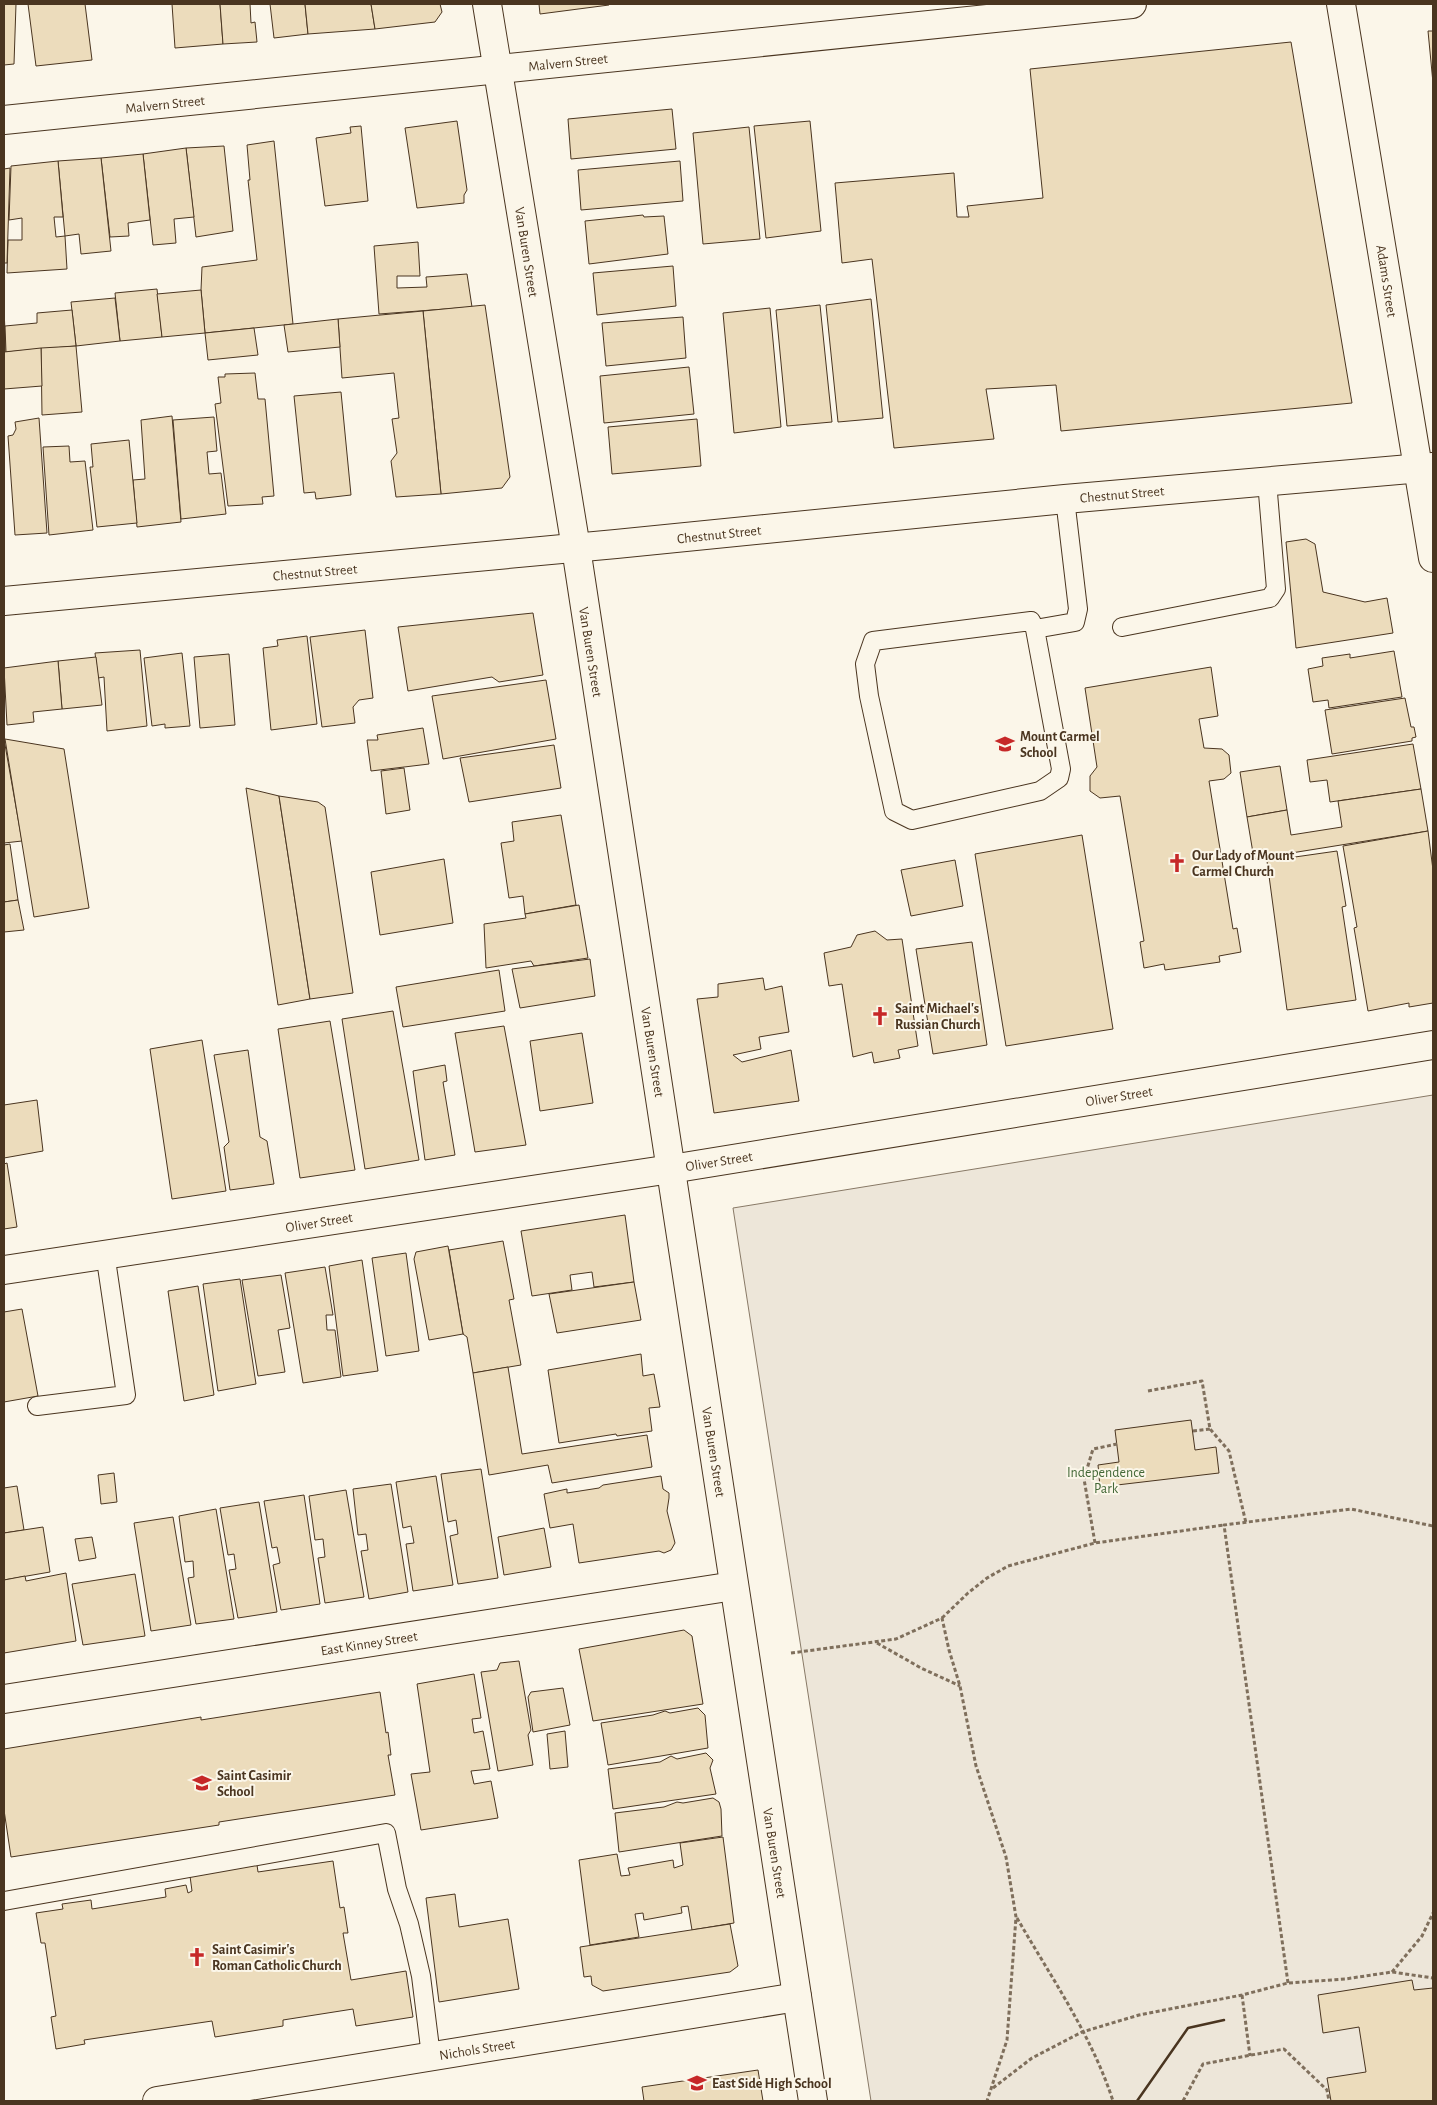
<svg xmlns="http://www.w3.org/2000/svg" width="1437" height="2105" font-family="'Alegreya Sans',sans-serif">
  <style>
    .green { fill: #ede6d9; stroke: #887966 }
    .building { fill: #ecdcbc; stroke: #4a3520 }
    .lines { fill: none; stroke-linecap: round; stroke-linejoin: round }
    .service-casing { stroke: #4a3520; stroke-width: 20 }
    .minor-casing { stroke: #4a3520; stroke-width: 30 }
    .tertiary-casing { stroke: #4a3520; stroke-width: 30 }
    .path { stroke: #7f6f5c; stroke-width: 3; stroke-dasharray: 4 2.5; stroke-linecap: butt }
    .service { stroke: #fbf6e9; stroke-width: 18 }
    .minor { stroke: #fbf6e9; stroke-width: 28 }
    .tertiary { stroke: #fbf6e9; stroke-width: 28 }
    .wall { stroke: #4a3520; stroke-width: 2.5 }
    .labels { text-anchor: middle; stroke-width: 4; stroke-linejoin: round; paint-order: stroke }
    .street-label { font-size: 14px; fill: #4a3520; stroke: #fbf6e9 }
    .poi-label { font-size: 14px; font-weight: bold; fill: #4a3520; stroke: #fbf6e9; text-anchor: start }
    .park-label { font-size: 14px; fill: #436837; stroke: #fbf6e9 }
  </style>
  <rect width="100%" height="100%" fill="#fbf6e9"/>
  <polygon class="green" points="1433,1095 1433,2101 871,2101 733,1208"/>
  <g class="building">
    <polygon points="4,4 16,4 14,64 4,65"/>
    <polygon points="28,4 85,4 92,60 36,66"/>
    <polygon points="172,4 220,4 223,44 175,48"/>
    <polygon points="220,4 250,4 251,23 255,22 257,42 223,44"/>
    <polygon points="270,4 305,4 308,34 274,38"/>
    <polygon points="305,4 371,4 375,29 308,34"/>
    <polygon points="371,4 440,4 442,12 435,22 375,29"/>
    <polygon points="539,4 609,4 609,5 540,14"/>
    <polygon points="1428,31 1433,31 1433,83"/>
    <polygon points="1291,42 1352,403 1061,431 1056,385 986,389 994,439 894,448 872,259 842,263 835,183 954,173 957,217 969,217 967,206 1043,198 1030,69"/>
    <polygon points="672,109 676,149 571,159 568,119"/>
    <polygon points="457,121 467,190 464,195 464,203 417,208 405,128"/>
    <polygon points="810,121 821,231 766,238 754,126"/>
    <polygon points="361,126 368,201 325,206 316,138 351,133 350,127"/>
    <polygon points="749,127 760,239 703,244 693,133"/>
    <polygon points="274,141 293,324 205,333 201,290 202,267 257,260 248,180 250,180 247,145"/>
    <polygon points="224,146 233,231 196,237 186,148"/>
    <polygon points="186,148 194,217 174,219 176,243 153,245 143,154"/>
    <polygon points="143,154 150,220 128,223 129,236 110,237 101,158"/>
    <polygon points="101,158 111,251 81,254 79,234 65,236 58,161"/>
    <polygon points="58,161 63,217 54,217 56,237 65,236 67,269 7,273 8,240 22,240 22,218 9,220 11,166"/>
    <polygon points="680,161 683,201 581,210 578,170"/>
    <polygon points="10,168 7,263 4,263 4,169"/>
    <polygon points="643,215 644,217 664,216 668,254 589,264 585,221"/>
    <polygon points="418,242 420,276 397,276 397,288 427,287 426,277 467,274 472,307 379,314 374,246"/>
    <polygon points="673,266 676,306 597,315 593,273"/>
    <polygon points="157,289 162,337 120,341 115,293"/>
    <polygon points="201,290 205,333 162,337 157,294"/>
    <polygon points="115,298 120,341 76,346 71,302"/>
    <polygon points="871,299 883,418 838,422 826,305"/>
    <polygon points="485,305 510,477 502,488 441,494 423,311"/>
    <polygon points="820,305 832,422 787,426 776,310"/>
    <polygon points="770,308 781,427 734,433 723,313"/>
    <polygon points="4,310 6,352 4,352"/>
    <polygon points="72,310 76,346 6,352 5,326 37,323 37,313"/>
    <polygon points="423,311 441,494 396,497 391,461 397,453 392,419 399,418 394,373 342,378 338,319"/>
    <polygon points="683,317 686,358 606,366 602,323"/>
    <polygon points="338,319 340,347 288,352 284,325"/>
    <polygon points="254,328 258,355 208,360 205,333"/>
    <polygon points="76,346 82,412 42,415 41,348"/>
    <polygon points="41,348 42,386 4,389 4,352"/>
    <polygon points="689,367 694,414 604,423 600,376"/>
    <polygon points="255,373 258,399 265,399 274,496 262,497 263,504 228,506 215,404 221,403 218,377 225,377 225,374"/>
    <polygon points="341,392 351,495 316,499 315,492 304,493 294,396"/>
    <polygon points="172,416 181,522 137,527 133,480 145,479 141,420"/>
    <polygon points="214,417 217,451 207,452 209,474 221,473 226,514 181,519 173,420"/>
    <polygon points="39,418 47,533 15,535 8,436 13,435 16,429 15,422"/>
    <polygon points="697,419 701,466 612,474 608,427"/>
    <polygon points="129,440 137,523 97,527 90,467 93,467 91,444"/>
    <polygon points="69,446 70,462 85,461 93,530 49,535 43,447"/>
    <polygon points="1306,539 1315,544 1323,592 1365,602 1387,598 1393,633 1296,648 1286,542"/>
    <polygon points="533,613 543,675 499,682 492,677 408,691 398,627"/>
    <polygon points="365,630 373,698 359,700 353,707 355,723 322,727 310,637"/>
    <polygon points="307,636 317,724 271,730 263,648 278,646 277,640"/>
    <polygon points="140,650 147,726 107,731 104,677 98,678 95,653"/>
    <polygon points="1394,651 1402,697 1329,708 1328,700 1313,702 1308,669 1323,666 1322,658 1350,654 1350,658"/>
    <polygon points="182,653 190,726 165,728 165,724 152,726 144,658"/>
    <polygon points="229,654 235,725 200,728 194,657"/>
    <polygon points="96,657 102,705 62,709 58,661"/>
    <polygon points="58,661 62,709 33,712 34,722 7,725 4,668"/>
    <polygon points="1211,667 1218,716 1199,719 1204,748 1222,749 1229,755 1231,773 1224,779 1209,781 1233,929 1237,928 1241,952 1219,956 1220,962 1165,970 1164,964 1144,968 1140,942 1144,941 1120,796 1100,798 1090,791 1090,776 1097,767 1085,688"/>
    <polygon points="546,680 556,739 443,759 432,696"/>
    <polygon points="1405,698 1411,727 1414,727 1416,737 1412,738 1412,741 1332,754 1325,710"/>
    <polygon points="423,728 429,764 371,771 367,740 378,740 377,735"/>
    <polygon points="4,739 22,841 4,843"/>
    <polygon points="5,739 64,749 89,908 34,917"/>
    <polygon points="1413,744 1421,789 1330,802 1327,780 1310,782 1307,760"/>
    <polygon points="554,745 561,788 469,802 460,758"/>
    <polygon points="1280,766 1287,810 1247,817 1240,772"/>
    <polygon points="404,768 410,810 386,814 381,771"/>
    <polygon points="246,788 279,796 310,999 278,1005"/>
    <polygon points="1421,789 1428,831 1254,859 1247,817 1287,810 1291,835 1342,827 1338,801"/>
    <polygon points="279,796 318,802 325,807 353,993 310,999"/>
    <polygon points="561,815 576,905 525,914 523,896 509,898 501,843 514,841 512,822"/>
    <polygon points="1428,831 1433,870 1433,1003 1409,1007 1409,1003 1368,1011 1354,928 1357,927 1343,846"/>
    <polygon points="1082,835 1113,1029 1006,1046 975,854"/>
    <polygon points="10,844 18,900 4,902 4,845"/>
    <polygon points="1337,851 1346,906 1342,907 1356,1000 1287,1010 1267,861"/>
    <polygon points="444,859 453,923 380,935 371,872"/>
    <polygon points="955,860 963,906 911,916 901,870"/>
    <polygon points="18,900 24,930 4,932 4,902"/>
    <polygon points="579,905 588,958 534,966 531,961 486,968 484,924 526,918 525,914"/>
    <polygon points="875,931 887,940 902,939 918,1046 898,1050 900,1058 874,1063 872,1052 853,1057 842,984 829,986 824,953 851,947 857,935"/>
    <polygon points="972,942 987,1045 933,1054 916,949"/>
    <polygon points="590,959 595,996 520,1008 512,969"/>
    <polygon points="499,970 505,1011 403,1027 396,987"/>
    <polygon points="763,978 765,990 782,986 789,1032 759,1037 761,1049 733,1055 742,1062 791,1050 799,1101 714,1113 697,999 718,997 718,984"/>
    <polygon points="393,1011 419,1160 365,1169 342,1019"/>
    <polygon points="330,1021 355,1170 300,1178 278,1029"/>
    <polygon points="504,1026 526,1145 475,1152 455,1033"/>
    <polygon points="582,1033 593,1103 540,1111 530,1041"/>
    <polygon points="202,1040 226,1191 172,1199 150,1049"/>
    <polygon points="248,1050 260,1137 267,1141 274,1184 230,1190 224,1147 229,1142 214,1055"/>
    <polygon points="445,1065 447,1081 443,1082 455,1155 425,1160 413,1071"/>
    <polygon points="37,1100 43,1151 4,1158 4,1105"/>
    <polygon points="7,1163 17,1227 4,1229 4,1164"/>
    <polygon points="625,1215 634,1282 594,1287 592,1272 570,1275 572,1290 532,1296 521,1231"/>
    <polygon points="503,1241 514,1299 509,1300 521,1365 473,1373 467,1337 463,1334 449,1250"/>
    <polygon points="448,1246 463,1334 429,1340 414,1259 416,1252"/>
    <polygon points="406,1253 419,1351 386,1356 372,1258"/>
    <polygon points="362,1260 378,1371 343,1376 329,1266"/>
    <polygon points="325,1267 333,1315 326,1315 327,1330 335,1330 341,1377 303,1383 285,1273"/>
    <polygon points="281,1275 290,1328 278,1330 285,1372 258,1376 242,1280"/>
    <polygon points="240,1279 256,1384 218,1391 203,1284"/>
    <polygon points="634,1282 641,1320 557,1333 549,1294"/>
    <polygon points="198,1286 214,1395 184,1401 168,1291"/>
    <polygon points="22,1309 38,1396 4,1402 4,1312"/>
    <polygon points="641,1354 643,1376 654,1374 660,1407 649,1408 652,1431 617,1436 616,1434 559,1443 548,1370"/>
    <polygon points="508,1367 522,1454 647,1435 652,1467 552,1483 548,1465 489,1475 473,1373"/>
    <polygon points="1191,1420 1195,1450 1216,1447 1219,1473 1100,1487 1098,1465 1119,1462 1115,1430"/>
    <polygon points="481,1469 498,1578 458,1584 450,1536 458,1534 456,1520 448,1522 441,1474"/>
    <polygon points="114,1473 117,1502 101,1504 98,1475"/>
    <polygon points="436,1476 453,1585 413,1591 406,1544 414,1543 411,1526 403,1528 396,1482"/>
    <polygon points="661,1476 663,1489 669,1493 669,1498 667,1511 675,1543 671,1550 664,1553 659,1551 579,1563 573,1524 550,1528 544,1494 567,1489 567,1493 599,1488 603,1485"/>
    <polygon points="391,1484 408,1592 369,1599 361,1551 368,1550 366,1534 358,1535 353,1489"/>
    <polygon points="17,1486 24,1530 4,1533 4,1488"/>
    <polygon points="346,1490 364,1597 325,1603 318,1558 325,1557 323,1539 315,1540 309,1496"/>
    <polygon points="304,1495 320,1604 281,1610 273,1565 280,1563 277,1547 272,1548 264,1501"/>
    <polygon points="259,1502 277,1612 238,1618 229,1570 236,1569 234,1554 228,1555 220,1508"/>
    <polygon points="216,1509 234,1619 196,1624 188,1578 194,1577 193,1561 185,1562 179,1516"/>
    <polygon points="173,1517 191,1625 151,1631 134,1523"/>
    <polygon points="43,1527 50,1572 4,1580 4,1533"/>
    <polygon points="544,1528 551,1567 504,1575 498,1537"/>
    <polygon points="92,1537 96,1558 79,1561 75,1539"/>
    <polygon points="66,1573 76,1641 4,1653 4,1580 25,1576 26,1581"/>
    <polygon points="135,1574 145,1636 83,1645 72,1584"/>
    <polygon points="684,1630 692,1636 703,1704 593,1721 579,1649"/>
    <polygon points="519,1661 531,1730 528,1735 533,1765 498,1771 481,1672 497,1670 500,1663"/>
    <polygon points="474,1674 481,1718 472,1719 474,1733 483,1731 490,1769 471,1771 474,1784 491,1781 498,1818 421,1830 411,1774 430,1772 417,1684"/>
    <polygon points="563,1688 570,1725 533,1732 528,1697 531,1692"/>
    <polygon points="380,1692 386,1733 388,1732 391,1755 388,1755 395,1795 219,1822 219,1825 11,1857 4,1810 4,1749 201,1717 201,1720"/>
    <polygon points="698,1708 705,1715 708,1748 608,1765 601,1723 653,1715 665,1711 670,1713"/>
    <polygon points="565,1731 568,1767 550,1769 547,1734"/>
    <polygon points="706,1753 713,1760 710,1768 716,1794 613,1809 608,1769 660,1762 671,1756 677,1759"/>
    <polygon points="713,1798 719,1802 721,1809 722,1836 619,1852 615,1813 664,1807 677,1802 683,1803"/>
    <polygon points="723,1837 734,1923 692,1930 688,1906 681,1907 682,1913 644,1920 643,1913 635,1914 639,1937 590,1945 579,1860 617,1854 621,1876 630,1875 628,1868 673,1860 674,1868 683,1865 680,1843"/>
    <polygon points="333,1861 340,1908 344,1907 348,1933 343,1933 351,1980 406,1971 413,2017 356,2026 353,2009 283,2020 283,2026 215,2037 212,2021 84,2040 85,2044 56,2049 51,2017 56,2016 45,1943 41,1943 36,1913 63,1909 62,1904 91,1900 92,1909 166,1897 165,1889 186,1885 188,1893 192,1891 190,1876 257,1865 258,1872"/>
    <polygon points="455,1894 459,1927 508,1919 519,1989 439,2002 426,1898"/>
    <polygon points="730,1924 738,1966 730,1972 603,1991 592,1985 591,1976 584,1977 580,1947"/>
    <polygon points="1412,1980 1414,1990 1433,1988 1433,2101 1331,2101 1327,2078 1366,2072 1359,2027 1323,2033 1318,1995"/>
    <polygon points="758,2070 763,2101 644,2101 642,2087"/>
  </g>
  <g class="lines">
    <g class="service-casing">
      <g id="service">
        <polyline points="1122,627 1270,598 1276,589 1267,481"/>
        <polyline points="1035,629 1031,621 873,641 865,664 869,696 894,811 912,820 1040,791 1059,778 1061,769 1035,629 1075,622 1078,609 1065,499"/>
        <polyline points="37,1406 126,1395 105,1253"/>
        <polyline points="4,1901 386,1833 397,1889 409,1924 421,1976 431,2056"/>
      </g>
    </g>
    <g class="minor-casing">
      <g id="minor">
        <polyline points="4,120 1132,4"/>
        <polyline points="4,1270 671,1169 1433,1045"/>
        <polyline points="4,1699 734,1586"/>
        <polyline points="157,2101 797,1997"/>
      </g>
    </g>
    <g class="tertiary-casing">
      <g id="tertiary">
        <polyline points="487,4 576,548 813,2101"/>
        <polyline points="1341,4 1433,558"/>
        <polyline points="4,601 616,544 1065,499 1433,467"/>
      </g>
    </g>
    <g class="path">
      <polyline points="1148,1391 1202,1381 1210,1429 1229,1451 1246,1523"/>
      <polyline points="1193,1431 1210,1429"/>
      <polyline points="1095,1543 1084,1479 1093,1449 1117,1444"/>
      <polyline points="942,1618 968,1593 987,1578 1008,1566 1095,1543 1224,1525"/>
      <polyline points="877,1643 921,1668 960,1686"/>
      <polyline points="791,1653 896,1639 942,1618 949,1650 960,1686 976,1766 1006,1857 1016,1917 1007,2040 987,2101"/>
      <path d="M1017,1918C1051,1977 1092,2036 1113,2101"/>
      <polyline points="1392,1972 1422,1936 1433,1913"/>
      <polyline points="1288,1983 1224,1525 1351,1509 1433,1526"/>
      <polyline points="1242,1995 1250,2056"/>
      <polyline points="993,2088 1032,2058 1082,2032 1139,2015 1242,1995 1288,1983 1345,1979 1392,1972 1433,1978"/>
      <polyline points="1183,2101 1203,2064 1284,2049 1327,2090 1329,2101"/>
    </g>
    <use href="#service" class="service"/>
    <use href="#minor" class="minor"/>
    <use href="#tertiary" class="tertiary"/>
    <polyline class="wall" points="1137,2101 1188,2028 1224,2020"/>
  </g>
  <defs>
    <g id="school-bare" transform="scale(1.5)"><path d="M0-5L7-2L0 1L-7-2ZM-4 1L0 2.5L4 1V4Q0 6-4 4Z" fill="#c62828" stroke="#fbf6e9" stroke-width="2.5" paint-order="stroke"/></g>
    <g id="church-bare" transform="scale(1.5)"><path d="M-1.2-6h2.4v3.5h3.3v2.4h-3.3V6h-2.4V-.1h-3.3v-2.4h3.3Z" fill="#c62828" stroke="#fbf6e9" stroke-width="2.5" paint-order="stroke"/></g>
  </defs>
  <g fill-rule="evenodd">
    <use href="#school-bare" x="1005" y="744"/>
    <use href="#church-bare" x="1177" y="863"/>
    <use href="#church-bare" x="880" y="1016"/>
    <use href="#school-bare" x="202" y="1783"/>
    <use href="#church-bare" x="197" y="1957"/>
    <use href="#school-bare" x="697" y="2083"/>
  </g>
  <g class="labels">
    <g class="street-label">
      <text transform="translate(568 62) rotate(-6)" y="5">Malvern Street</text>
      <text transform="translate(165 104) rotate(-6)" y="5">Malvern Street</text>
      <text transform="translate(527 252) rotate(81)" y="5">Van Buren Street</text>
      <text transform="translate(1387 281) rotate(81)" y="5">Adams Street</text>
      <text transform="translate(1122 494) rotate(-5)" y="5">Chestnut Street</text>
      <text transform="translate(719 534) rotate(-6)" y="5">Chestnut Street</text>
      <text transform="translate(315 572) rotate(-5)" y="5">Chestnut Street</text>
      <text transform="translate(591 652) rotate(81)" y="5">Van Buren Street</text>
      <text transform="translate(653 1052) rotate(81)" y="5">Van Buren Street</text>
      <text transform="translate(1119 1096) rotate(-9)" y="5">Oliver Street</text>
      <text transform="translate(719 1161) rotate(-9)" y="5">Oliver Street</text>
      <text transform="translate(319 1222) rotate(-9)" y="5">Oliver Street</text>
      <text transform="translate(714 1452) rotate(81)" y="5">Van Buren Street</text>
      <text transform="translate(369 1643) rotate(-9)" y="5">East Kinney Street</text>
      <text transform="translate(775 1853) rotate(81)" y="5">Van Buren Street</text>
      <text transform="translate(477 2049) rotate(-9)" y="5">Nichols Street</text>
    </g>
    <g class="poi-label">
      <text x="1020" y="741">Mount Carmel<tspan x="1020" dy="16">School</tspan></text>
      <text x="1192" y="860">Our Lady of Mount<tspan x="1192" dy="16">Carmel Church</tspan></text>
      <text x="895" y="1013">Saint Michael's<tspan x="895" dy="16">Russian Church</tspan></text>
      <text x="217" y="1780">Saint Casimir<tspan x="217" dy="16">School</tspan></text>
      <text x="212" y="1954">Saint Casimir's<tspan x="212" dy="16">Roman Catholic Church</tspan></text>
      <text x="712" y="2088">East Side High School</text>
    </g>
    <g class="park-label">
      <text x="1106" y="1477">Independence<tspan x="1106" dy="16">Park</tspan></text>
    </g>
  </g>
  <rect width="1437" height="2105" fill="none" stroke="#4a3520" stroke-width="10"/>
</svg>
